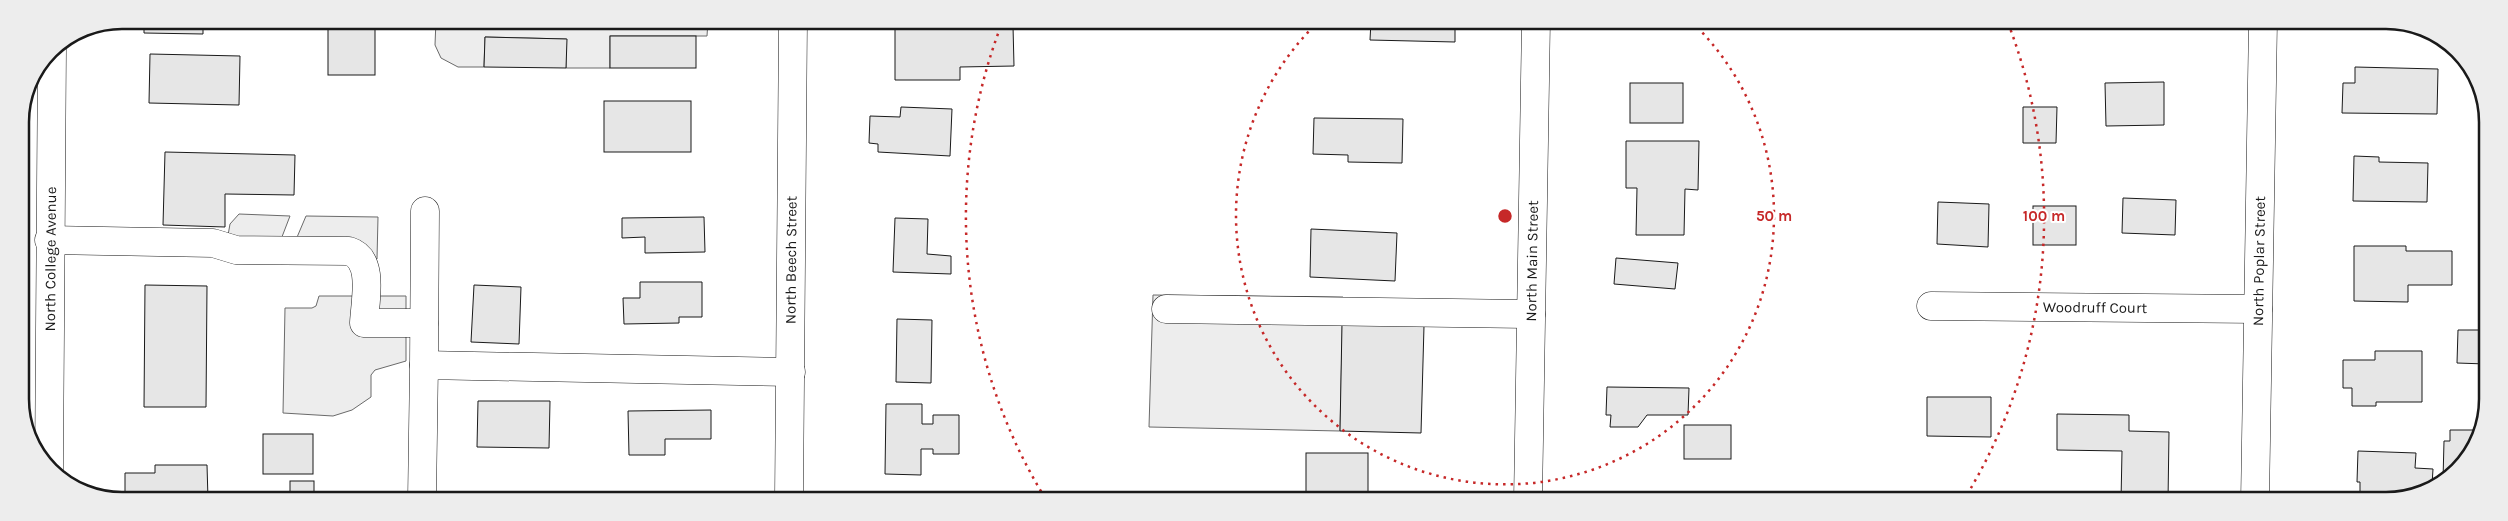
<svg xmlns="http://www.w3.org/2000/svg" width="2508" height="521" font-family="Karla,sans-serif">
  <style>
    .built { fill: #ededed; stroke: #6a6a6a }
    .building { fill: #e6e6e6; stroke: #1a1a1a }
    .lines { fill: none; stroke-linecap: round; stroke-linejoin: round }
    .minor-casing { stroke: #1a1a1a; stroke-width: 29 }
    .major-casing { stroke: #1a1a1a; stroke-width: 29 }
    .minor { stroke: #fff; stroke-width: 28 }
    .major { stroke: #fff; stroke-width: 28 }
    .ring { fill: none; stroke: #c62828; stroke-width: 2.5; stroke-dasharray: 2.5 5 }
    .labels { text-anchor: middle; stroke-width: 4; stroke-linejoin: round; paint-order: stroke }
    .street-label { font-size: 15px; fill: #1a1a1a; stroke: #fff }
    .rim { fill: none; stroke: #1a1a1a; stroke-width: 2.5 }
    .centre { fill: #c62828; stroke: #fff; stroke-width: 2.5 }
    .ring-label { font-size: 15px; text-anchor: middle; font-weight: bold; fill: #c62828; stroke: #fff; stroke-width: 4; stroke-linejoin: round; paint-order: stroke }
  </style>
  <rect width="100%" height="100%" fill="#fff"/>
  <g class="built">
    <polygon points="436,20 708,20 707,36 610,36 610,68 566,68 566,39 485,37 484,67 458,67 441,58 435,45"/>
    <polygon points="239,214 290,216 280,242 295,242 306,216 378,217 377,259 224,258 230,224"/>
    <polygon points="1153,295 1343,297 1340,431 1149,427"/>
    <polygon points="319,296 406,296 406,361 375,370 371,375 371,397 352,410 333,416 283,413 285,308 312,308 316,306"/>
  </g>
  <g class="building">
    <polygon points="144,20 203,20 203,34 144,33"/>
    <rect x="328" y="20" width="47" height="55"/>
    <polygon points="895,21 960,21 960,27 1013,26 1014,66 960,67 960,80 895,80"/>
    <polygon points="1371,21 1455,21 1455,42 1370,40"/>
    <rect x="2126" y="22" width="44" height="3"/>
    <rect x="610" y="36" width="86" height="32"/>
    <polygon points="485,37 567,39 566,68 484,67"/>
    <polygon points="150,54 240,56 239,105 149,103"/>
    <polygon points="2355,67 2438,69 2437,114 2342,113 2343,83 2355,83"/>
    <polygon points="2164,82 2164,125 2106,126 2105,83"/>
    <rect x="1630" y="83" width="53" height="40"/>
    <rect x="604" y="101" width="87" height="51"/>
    <polygon points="901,107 952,109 950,156 878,152 878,144 869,143 870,116 900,117"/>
    <polygon points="2023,107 2057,107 2056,143 2023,143"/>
    <polygon points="1314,118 1403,119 1402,163 1348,162 1348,155 1313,154"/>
    <polygon points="1626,141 1699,141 1698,190 1685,189 1684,235 1636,235 1637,188 1626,188"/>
    <polygon points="165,152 295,155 294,195 225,194 225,227 163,225"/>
    <polygon points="2354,156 2379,157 2379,162 2428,163 2427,202 2353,201"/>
    <polygon points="2123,198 2176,200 2175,235 2122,233"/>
    <polygon points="1938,202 1989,204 1988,247 1937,244"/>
    <rect x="2033" y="206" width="43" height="39"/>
    <polygon points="704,217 705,252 645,253 645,237 622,238 622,218"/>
    <polygon points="895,218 928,219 927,254 951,256 951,274 893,272"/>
    <polygon points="1311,229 1397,233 1395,281 1310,277"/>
    <polygon points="2354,246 2406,246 2406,251 2452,251 2452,285 2408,285 2408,302 2354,301"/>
    <polygon points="1616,258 1678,263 1675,289 1614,284"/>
    <polygon points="640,282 702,282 702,317 679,317 679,323 624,324 623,298 640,298"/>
    <polygon points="145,285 207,286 206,407 144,407"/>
    <polygon points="474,285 521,287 519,344 471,342"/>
    <polygon points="897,319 932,320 931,383 896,382"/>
    <polygon points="1342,324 1424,326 1421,433 1340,431"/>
    <polygon points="2458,330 2486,330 2486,364 2457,363"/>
    <polygon points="2375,351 2422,351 2422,402 2376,402 2376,406 2352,406 2352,388 2343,388 2343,360 2375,360"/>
    <polygon points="1607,387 1689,388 1688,415 1647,415 1638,427 1610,427 1611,415 1606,415"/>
    <polygon points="1927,397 1991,397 1991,437 1927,436"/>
    <polygon points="478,401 550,401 549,448 477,447"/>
    <polygon points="886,404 922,404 922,424 933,424 933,415 959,415 959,454 933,454 933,449 921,449 921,475 885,474"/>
    <polygon points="711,410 711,439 665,439 665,455 629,455 628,411"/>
    <polygon points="2057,414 2129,415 2129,431 2169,432 2168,501 2121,501 2122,451 2057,450"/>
    <rect x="1684" y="425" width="47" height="34"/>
    <polygon points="2450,430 2480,430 2454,476 2443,480 2444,441 2450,441"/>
    <rect x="263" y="434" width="50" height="40"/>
    <polygon points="2358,451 2416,453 2415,468 2433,469 2432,485 2393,501 2365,501 2365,498 2360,498 2360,482 2357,482"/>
    <rect x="1306" y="453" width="62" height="47"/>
    <polygon points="155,465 207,465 208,499 125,499 125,473 155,473"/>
    <rect x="290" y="481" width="24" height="16"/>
    <polygon points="670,497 702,498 702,500 670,500"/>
  </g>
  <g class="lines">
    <g class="minor-casing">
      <g id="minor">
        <path d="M49,240L213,243L236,250L349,251C375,259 365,301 364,323H424"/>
        <path id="s1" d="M1931,306L2258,309"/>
        <polyline points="1166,309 1531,314"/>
        <polyline points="424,365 425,211"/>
        <path id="s2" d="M49,470L52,48"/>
        <polyline points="422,499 424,365 791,372"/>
        <path id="s3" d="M789,500L793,21"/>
        <path id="s4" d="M2255,501L2263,22"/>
      </g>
    </g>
    <g class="major-casing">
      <g id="major">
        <path id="s5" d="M1528,500L1536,21"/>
      </g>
    </g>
    <use href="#minor" class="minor"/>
    <use href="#major" class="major"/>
  </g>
  <g class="ring">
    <path d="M1692 22A269 269 0 1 1 1318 22"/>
    <path d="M1045 498A539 539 0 0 1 1002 23M2008 23A539 539 0 0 1 1965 498"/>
  </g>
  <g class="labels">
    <g class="street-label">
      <text dy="5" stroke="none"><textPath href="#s2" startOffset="211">North College Avenue</textPath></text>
      <text dy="5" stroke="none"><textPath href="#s3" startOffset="240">North Beech Street</textPath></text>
      <text dy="5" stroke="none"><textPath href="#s5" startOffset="239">North Main Street</textPath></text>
      <text dy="5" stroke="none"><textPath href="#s4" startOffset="240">North Poplar Street</textPath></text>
      <text dy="5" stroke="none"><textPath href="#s1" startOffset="164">Woodruff Court</textPath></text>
    </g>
  </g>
  <path d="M0 0H2508V521H0ZM122 29H2386A93 93 0 0 1 2479 122V399A93 93 0 0 1 2386 492H122A93 93 0 0 1 29 399V122A93 93 0 0 1 122 29Z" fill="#ededed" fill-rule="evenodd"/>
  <path class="rim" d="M122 29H2386A93 93 0 0 1 2479 122V399A93 93 0 0 1 2386 492H122A93 93 0 0 1 29 399V122A93 93 0 0 1 122 29Z"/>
  <circle cx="1505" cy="216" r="8" class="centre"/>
  <g class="ring-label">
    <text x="1774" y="221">50 m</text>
    <text x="2044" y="221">100 m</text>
  </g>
</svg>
